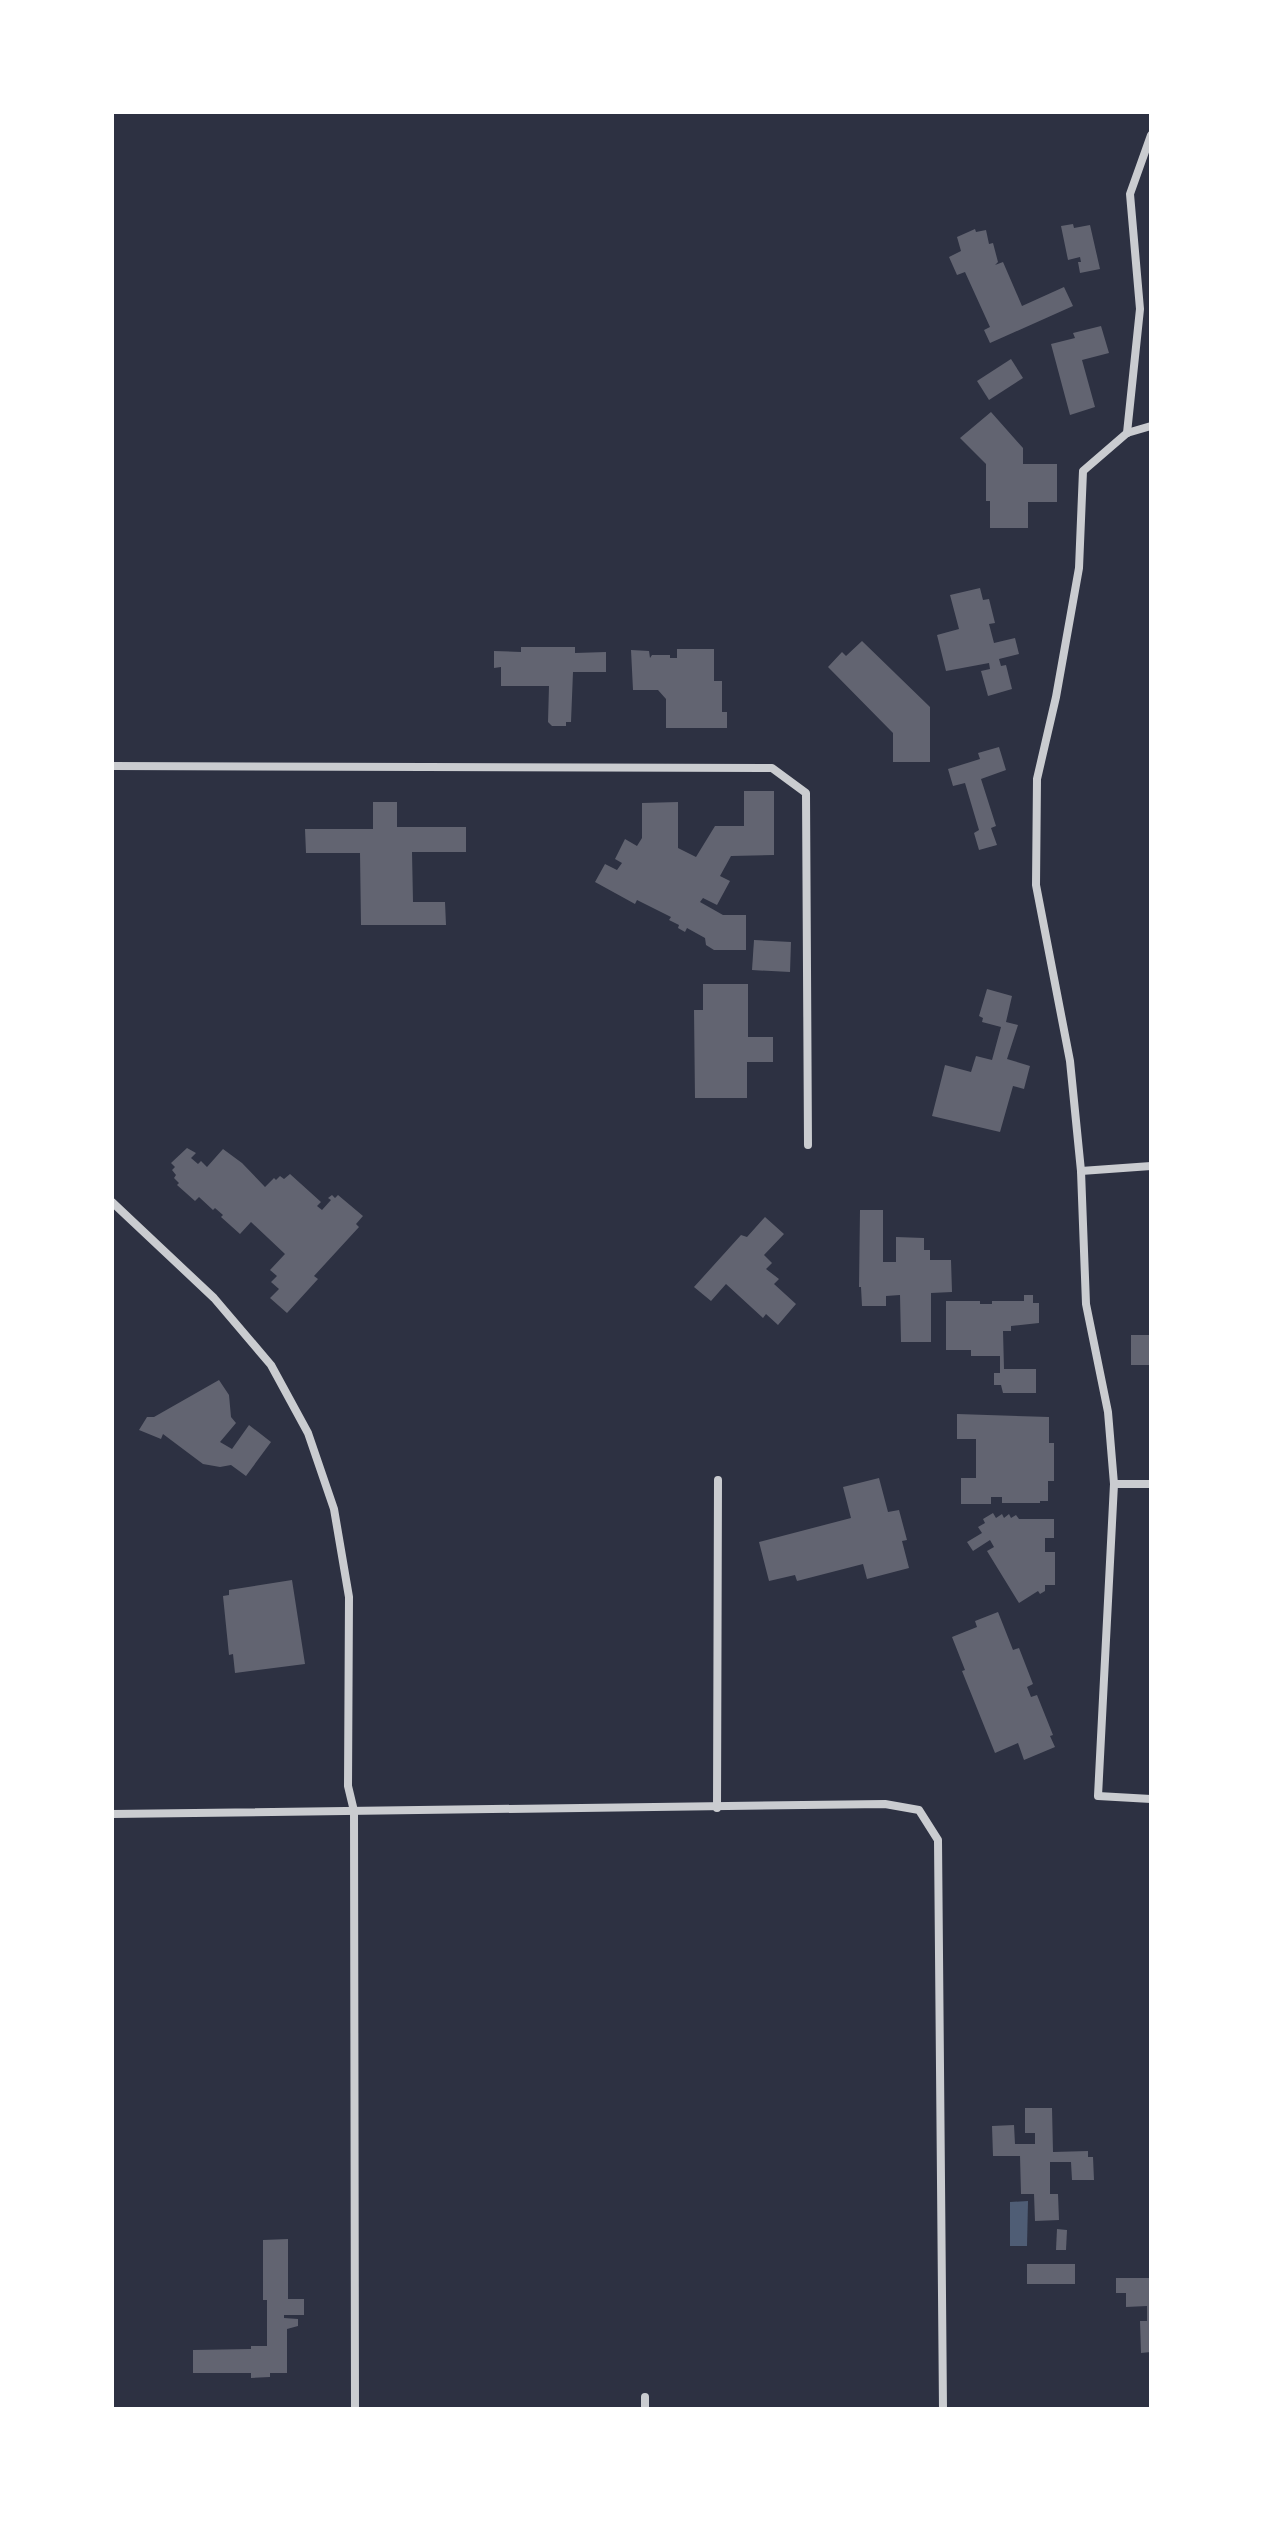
<svg xmlns="http://www.w3.org/2000/svg" width="1263" height="2521" font-family="'Playfair Display',serif">
  <style>
    .water { fill: #4f5d75 }
    .building { fill: #626471 }
    .lines { fill: none; stroke-linecap: round; stroke-linejoin: round }
    .minor { stroke: #caccd0; stroke-width: 8 }
  </style>
  <rect width="100%" height="100%" fill="#2d3142"/>
  <polygon class="water" points="1028,2201 1027,2246 1010,2246 1010,2202"/>
  <g class="building">
    <polygon points="1073,224 1074,228 1090,225 1100,269 1080,273 1078,262 1081,262 1080,257 1068,260 1061,226"/>
    <polygon points="975,229 976,232 986,230 989,244 993,243 998,262 995,265 1003,262 1022,306 1064,287 1073,306 990,343 984,330 990,327 965,272 957,275 949,257 961,251 957,237"/>
    <polygon points="1101,326 1109,353 1082,360 1095,407 1070,415 1051,344 1075,338 1073,333"/>
    <polygon points="1011,359 1023,378 989,400 977,381"/>
    <polygon points="991,412 1023,448 1023,464 1057,464 1057,502 1028,502 1028,528 990,528 990,501 986,501 986,464 960,438"/>
    <polygon points="980,588 983,600 989,599 995,623 989,624 994,643 1015,638 1019,654 999,659 1001,666 1006,665 1012,689 988,696 981,671 990,669 989,663 946,671 937,635 959,629 950,595"/>
    <polygon points="862,641 930,707 930,762 893,762 893,733 828,667 842,652 846,656"/>
    <polygon points="521,647 575,647 575,653 606,652 606,672 573,672 571,722 566,722 566,726 552,726 548,722 549,686 501,686 501,667 494,668 494,651 521,652"/>
    <polygon points="677,649 714,649 714,681 722,681 722,712 727,712 727,728 666,728 666,699 658,690 633,690 631,650 649,651 650,658 652,655 670,655 670,658 677,658"/>
    <polygon points="999,747 1006,770 981,779 996,826 991,828 997,845 979,850 974,833 979,830 965,783 953,786 948,769 980,759 978,753"/>
    <polygon points="744,791 774,791 774,855 731,856 720,876 730,881 717,905 703,898 700,902 723,915 746,915 746,950 714,950 706,945 705,938 687,928 685,932 678,928 679,925 669,920 671,917 637,900 635,904 595,882 605,864 617,870 622,863 615,859 625,839 637,846 642,838 642,803 678,802 678,848 696,857 715,826 744,826"/>
    <polygon points="373,802 397,802 397,827 466,827 466,852 412,852 413,902 445,902 446,925 361,925 360,853 306,853 305,829 373,829"/>
    <polygon points="754,940 791,942 790,972 752,970"/>
    <polygon points="703,984 748,984 748,1037 773,1037 773,1062 747,1062 747,1098 695,1098 694,1010 703,1010"/>
    <polygon points="987,989 1012,996 1006,1022 1018,1025 1007,1059 1030,1066 1024,1089 1013,1086 1000,1132 932,1116 945,1065 971,1072 976,1056 992,1060 1001,1027 982,1022 983,1018 979,1016"/>
    <polygon points="187,1148 196,1153 191,1158 198,1164 201,1161 207,1167 223,1149 242,1163 265,1187 274,1178 276,1180 280,1176 284,1179 290,1174 321,1202 317,1206 322,1210 331,1200 328,1198 332,1195 335,1198 338,1195 363,1216 356,1224 359,1227 314,1276 318,1279 287,1313 270,1298 279,1289 271,1282 277,1276 270,1270 285,1254 251,1222 240,1234 221,1217 223,1215 215,1208 213,1210 199,1197 195,1201 177,1185 179,1183 174,1178 176,1175 172,1170 175,1167 171,1163"/>
    <polygon points="860,1210 883,1210 883,1262 896,1262 896,1237 924,1238 924,1250 930,1250 930,1260 951,1260 952,1292 931,1293 931,1342 901,1342 900,1295 886,1296 886,1306 862,1306 861,1287 859,1287"/>
    <polygon points="765,1217 784,1234 764,1255 772,1263 766,1269 779,1279 774,1284 796,1304 778,1325 766,1314 763,1318 726,1284 711,1301 694,1287 741,1235 747,1237"/>
    <polygon points="1024,1295 1033,1295 1033,1303 1039,1303 1039,1323 1011,1326 1011,1331 1003,1331 1004,1369 1036,1369 1036,1393 1003,1393 1001,1385 994,1385 994,1373 1000,1373 1000,1356 971,1356 971,1350 946,1350 946,1301 980,1301 980,1304 992,1304 992,1301 1024,1301"/>
    <rect x="1131" y="1335" width="20" height="30"/>
    <polygon points="219,1380 229,1395 231,1417 236,1423 220,1442 232,1449 249,1425 271,1442 246,1476 231,1465 220,1467 203,1464 163,1434 161,1439 139,1430 147,1417 154,1417"/>
    <polygon points="957,1414 1049,1417 1049,1443 1054,1443 1054,1481 1048,1481 1048,1501 1040,1501 1040,1503 1002,1503 1002,1497 991,1497 991,1504 961,1504 961,1478 976,1478 976,1439 957,1439"/>
    <polygon points="879,1478 888,1512 899,1510 907,1540 902,1541 909,1568 867,1579 863,1564 797,1581 795,1575 769,1581 759,1542 851,1518 843,1487"/>
    <polygon points="993,1513 996,1518 1002,1514 1004,1518 1009,1514 1011,1518 1016,1515 1019,1519 1054,1519 1054,1538 1045,1538 1045,1552 1055,1552 1055,1585 1045,1585 1045,1591 1040,1594 1038,1591 1019,1603 987,1551 994,1547 990,1540 973,1551 967,1542 982,1533 978,1527 985,1523 983,1519"/>
    <polygon points="292,1580 305,1664 235,1673 233,1654 229,1655 223,1596 229,1595 229,1590"/>
    <polygon points="998,1612 1013,1650 1019,1648 1033,1684 1027,1687 1031,1697 1037,1695 1053,1735 1050,1736 1055,1747 1024,1760 1018,1743 995,1753 962,1671 965,1670 952,1637 977,1627 975,1621"/>
    <polygon points="1025,2108 1052,2108 1053,2152 1088,2151 1088,2157 1093,2157 1094,2180 1072,2180 1071,2162 1050,2162 1050,2194 1058,2194 1059,2220 1035,2221 1034,2194 1021,2194 1020,2156 993,2156 992,2126 1014,2125 1015,2144 1035,2144 1035,2133 1025,2133"/>
    <polygon points="1057,2229 1067,2230 1066,2250 1056,2250"/>
    <polygon points="288,2239 288,2299 304,2299 304,2315 284,2315 284,2318 298,2319 298,2326 287,2329 287,2373 270,2373 270,2377 251,2378 251,2373 193,2373 193,2350 251,2349 251,2346 267,2346 267,2300 263,2300 263,2240"/>
    <rect x="1027" y="2264" width="48" height="20"/>
    <polygon points="1116,2278 1151,2278 1151,2352 1141,2353 1140,2321 1147,2321 1147,2306 1126,2307 1126,2293 1116,2293"/>
  </g>
  <g class="lines">
    <g class="minor">
      <polyline points="1151,426 1127,433 1083,471 1079,568 1056,697 1037,779 1036,885 1070,1061 1081,1171 1086,1304 1108,1412 1114,1484 1098,1796 1151,1799"/>
      <polyline points="1127,433 1140,309 1130,194 1151,135"/>
      <polyline points="112,766 772,768 806,793 808,1145"/>
      <polyline points="1081,1171 1151,1166"/>
      <polyline points="112,1202 214,1298 271,1365 308,1433 334,1509 349,1597 348,1786 354,1811 355,2409"/>
      <polyline points="1114,1484 1151,1484"/>
      <polyline points="717,1808 718,1480"/>
      <polyline points="112,1814 885,1804 919,1810 938,1840 943,2409"/>
      <polyline points="645,2397 645,2409"/>
    </g>
  </g>
  <rect width="1263" height="2521" fill="none" stroke="#ffffff" stroke-width="228"/>
</svg>
